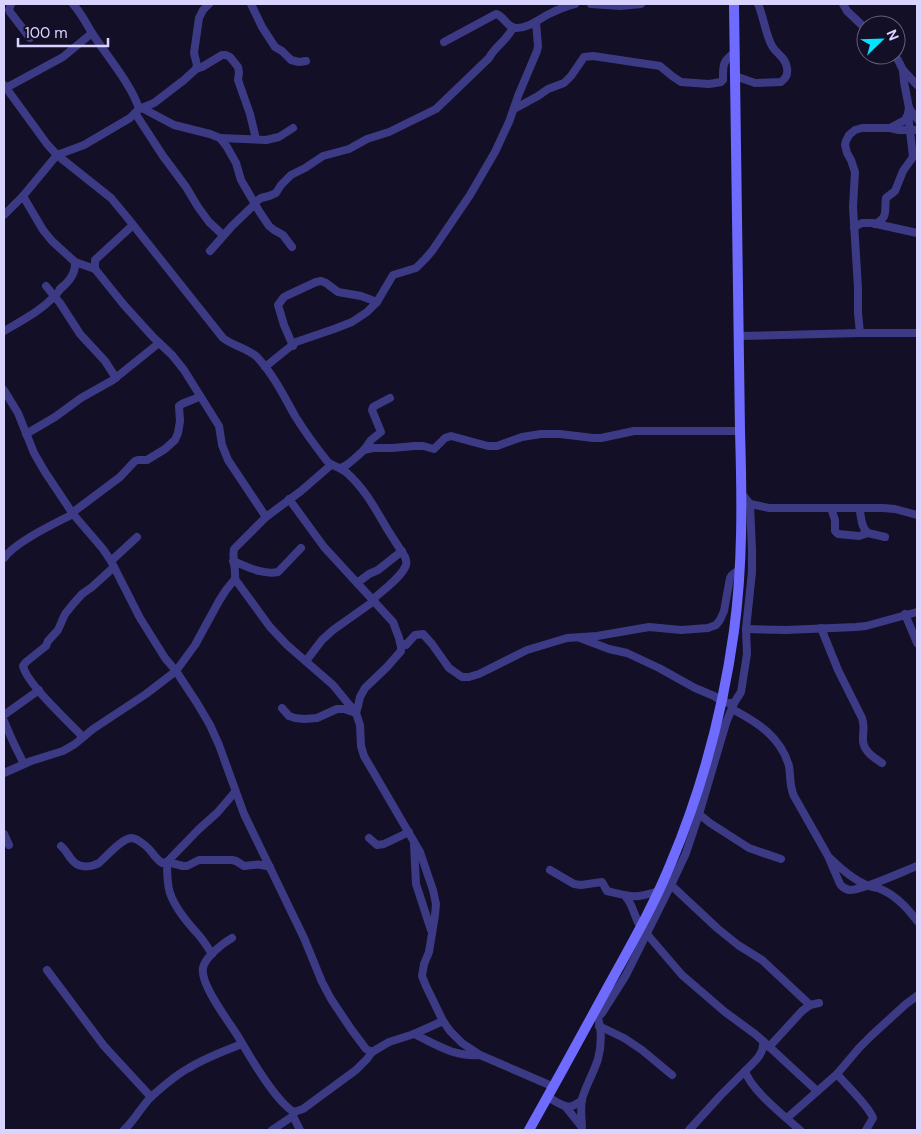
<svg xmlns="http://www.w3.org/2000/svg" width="921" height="1134" font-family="'DM Sans',sans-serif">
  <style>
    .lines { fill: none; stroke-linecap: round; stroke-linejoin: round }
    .minor { stroke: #3d3a85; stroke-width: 8 }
    .secondary { stroke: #6f6bff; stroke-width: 10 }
  </style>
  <rect width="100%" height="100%" fill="#130f26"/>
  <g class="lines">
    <g class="minor">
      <polyline points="11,4 9,10 10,12 30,38"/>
      <path d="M73,4C81,13 86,23 92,33C106,55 132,85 139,109"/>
      <polyline points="251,4 262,27 275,47 282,51 291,60 299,62 306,61"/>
      <polyline points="591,4 620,6 641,4"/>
      <polyline points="843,4 847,11 866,29"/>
      <path d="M444,42L496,14C504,16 507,27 515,28C527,29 539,19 549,14C557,10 566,6 575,4"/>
      <polyline points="894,55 898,60 903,70 917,85"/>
      <polyline points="196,69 202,67 222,55 226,55 230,57 238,67 239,72 238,80 250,114 256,139"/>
      <path d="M735,76L755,83L781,82C786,78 788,75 787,68C786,59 779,55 774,49C766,39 764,17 758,4"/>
      <path d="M4,85L47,144L57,155L111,198L126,216L223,338C233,346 247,348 257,357C273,374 284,396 295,416C305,432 316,447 327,461C333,467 341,467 347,473C364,488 375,508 386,527C392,537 399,547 405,557C406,560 407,562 406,565C402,577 382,591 372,600"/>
      <polyline points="4,89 63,57 92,33"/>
      <polyline points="142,108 174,125 210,134 220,138 227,147 236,163 241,180 259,211 269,226 274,230 283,235 292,247"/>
      <polyline points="909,108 917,119"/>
      <path d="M514,109L538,96L548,89L564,83L571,76L582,60L584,57L593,56L660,66L672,76L681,82L709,84L721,82L723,80C723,65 722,62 734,53"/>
      <polyline points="135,113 163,156 186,187 198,207 209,222 223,235"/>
      <polyline points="890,128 899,130 917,130"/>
      <polyline points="220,138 266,140 279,137 293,128"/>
      <polyline points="23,196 43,230 52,241 75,262 95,269 124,305 153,337 172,355 184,370 219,426 222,445 228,460 266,517"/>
      <path d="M254,203L261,198L269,196L276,193L281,185L291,175L305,168L323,156L349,149L367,139L389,132L436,109L489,58C495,46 508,40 513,27"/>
      <polyline points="4,215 23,196 57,155 84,145 130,118 139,109 154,103 184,80 196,69 197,65 194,53 199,18 203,10 209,4"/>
      <path d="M875,224C889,217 884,211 886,198L895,191L903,171L913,157L908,114"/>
      <polyline points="854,227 862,223 872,223 917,233"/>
      <polyline points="210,251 232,226 255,204"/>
      <polyline points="95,269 95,260 133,225"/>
      <polyline points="46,286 60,303 80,334 105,361 116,378"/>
      <path d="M60,289C69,282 76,274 75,262"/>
      <path d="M4,331C25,319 48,307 62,287"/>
      <polyline points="860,333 858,313 858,288 853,207 855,172 851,160 847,153 845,145 846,141 849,135 855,130 862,128 890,128 905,120 908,114 909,108 904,82 903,70"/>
      <polyline points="739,336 860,333 917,333"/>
      <polyline points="293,346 284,325 278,305 284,297 288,295 316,282 321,281 326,283 338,292 361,296 377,302"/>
      <polyline points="265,367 296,342 334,329 352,322 367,312 377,302 393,275 416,268 425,259 432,251 470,195 495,152 509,122 518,96 537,51 538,46 536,22"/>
      <polyline points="4,390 18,413 34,453 45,472 73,514 103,549 111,561 140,618 165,658 176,671 197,703 210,725 219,745 244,814 304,938 322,982 331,999 351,1029 366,1049 372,1052 389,1042 414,1034 443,1021"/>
      <polyline points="26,434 55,417 81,398 113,380 159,343"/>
      <polyline points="364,450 373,448 392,448 415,446 423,446 434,449 445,438 451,436 488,446 497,446 522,437 541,434 560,434 593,438 601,438 634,431 740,431"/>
      <polyline points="341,468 348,464 354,459 364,450 371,440 381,432 372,410 373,407 390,398"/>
      <polyline points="289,499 324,547 393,622 399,638 401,647 401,651 387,667 365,688 360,697 358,706 356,713 360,725 361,746 364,756 420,852 433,890 436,904 435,915 429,952 424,964 422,976 426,986 443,1021 450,1031 462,1043 480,1055 554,1087"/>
      <polyline points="750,504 769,508 883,508 895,509 917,515"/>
      <polyline points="831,508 835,520 835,531 838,534 859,536 868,533"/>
      <path d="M859,508C862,517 860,526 868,533L885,537"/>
      <path d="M72,513L120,477L135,461L138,460H147L165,449L175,440L178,433L180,421L179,406C185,401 193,401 200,396"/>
      <path d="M4,558C15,542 54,524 73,514"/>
      <polyline points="111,561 137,537"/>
      <path d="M233,561C248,567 262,575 278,572L301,548"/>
      <polyline points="235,579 270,627 287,645 333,685 356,713 344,709 337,709 317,718 304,719 295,718 289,716 282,708"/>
      <polyline points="357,583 369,574 378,570 402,551"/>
      <polyline points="905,614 917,643"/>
      <path d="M821,628L838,670L862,718C865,727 863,729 863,738C862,750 873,757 882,763"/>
      <polyline points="746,629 786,630 856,627 866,626 917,612"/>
      <polyline points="580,638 609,649 627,653 659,668 695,688 714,696 722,701 728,703 734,703"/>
      <polyline points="400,642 404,645 406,645 415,635 423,634 432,644 449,668 462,677 469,677 479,674 527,650 567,638 597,636 649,627 681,630 708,628 716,625 720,620 724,611 730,578 732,575 740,569"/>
      <polyline points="306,661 322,640 333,630 374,601"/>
      <path d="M732,709C757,722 781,737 789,766C791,777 789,785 794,796L828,856L840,884C842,887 845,889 849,890C861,891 904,871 917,866"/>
      <polyline points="4,715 39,690"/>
      <polyline points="4,721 14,744 24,764"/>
      <path d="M83,737C69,722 27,684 23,666L26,662L46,646L48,641L58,630L65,614L74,603L82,594L92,587L114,567"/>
      <path d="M4,773L31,761L63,751L75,744L93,729L146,694L176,671L195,645L219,601L226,590L235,579C236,569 232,559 234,549L266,517L301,491L331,465"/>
      <polyline points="699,814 710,823 749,848 781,859"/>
      <polyline points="4,834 9,845"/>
      <polyline points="369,838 377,845 384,844 409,832"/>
      <polyline points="414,844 416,884 431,930"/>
      <path d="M61,846C67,851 69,858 75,863C81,868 92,867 99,863C107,856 121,839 131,838C136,838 144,844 148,848C153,853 156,859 162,863L167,862L183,866H187L199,860H232L236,861L244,866C255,865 259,863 270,867"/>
      <path d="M831,859C841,869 853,879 866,885C870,887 874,887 878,888C894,894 907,907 917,921"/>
      <path d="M550,870L574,884L581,885L602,882L607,891C631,897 635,899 659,891"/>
      <polyline points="671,885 717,928 738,945 762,960 810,1005"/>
      <path d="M626,897C635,907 635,925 646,933L682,975L725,1012L755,1034L763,1041C765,1054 753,1063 745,1071C751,1090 784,1116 800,1130"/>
      <path d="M232,938C223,943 205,957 203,968C200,985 230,1023 239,1038C250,1057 276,1102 294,1112L303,1109L356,1070L367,1059L372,1052"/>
      <path d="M212,954C207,946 202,938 196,932C186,921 175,908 170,893C167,884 167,872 167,862L199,829L217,813L235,792"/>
      <polyline points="47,970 104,1046 151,1097"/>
      <polyline points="598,1017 602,1013 626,975 671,885 686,853 699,814 726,723 734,703 741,692 747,654 746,629 752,572 752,550 750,504 742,494"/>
      <polyline points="599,1026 624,1038 642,1050 672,1075"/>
      <path d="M414,1034C437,1045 454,1057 480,1055"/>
      <polyline points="763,1041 817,1091"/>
      <polyline points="769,1047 802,1011 810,1005 819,1003"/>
      <path d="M837,1074C846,1085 869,1106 873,1118L866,1130"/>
      <path d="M548,1097C562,1105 568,1112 582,1100"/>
      <polyline points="565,1106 581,1126"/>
      <polyline points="294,1112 293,1116 300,1130"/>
      <polyline points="787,1118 837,1074 859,1048 872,1035 906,1004 917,996"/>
      <path d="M124,1130C135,1120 141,1107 151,1097C161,1088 177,1074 189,1068C205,1058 224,1051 242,1044"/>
      <polyline points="272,1130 293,1116"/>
      <path d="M582,1130C582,1120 580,1109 582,1099C586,1085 594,1072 598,1059C602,1044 602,1026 596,1012"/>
      <polyline points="689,1130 721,1095 745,1071"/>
    </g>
    <path class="secondary" d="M529,1130C556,1082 583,1033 609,985C631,945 654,905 671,863C702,789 723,711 734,631C743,564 742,498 740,431L734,4"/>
  </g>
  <rect width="921" height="1134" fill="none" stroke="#d9d4ff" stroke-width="10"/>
  <g transform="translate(881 40) rotate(67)"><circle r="24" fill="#130f26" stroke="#625e7d"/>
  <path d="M0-4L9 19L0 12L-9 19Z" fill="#00e5ff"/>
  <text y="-8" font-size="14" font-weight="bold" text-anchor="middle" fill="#d9d4ff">N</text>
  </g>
  <path d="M18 38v8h90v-8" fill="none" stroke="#d9d4ff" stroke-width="2.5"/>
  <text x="25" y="38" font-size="15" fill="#d9d4ff" stroke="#130f26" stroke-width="4" paint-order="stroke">100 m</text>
</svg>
